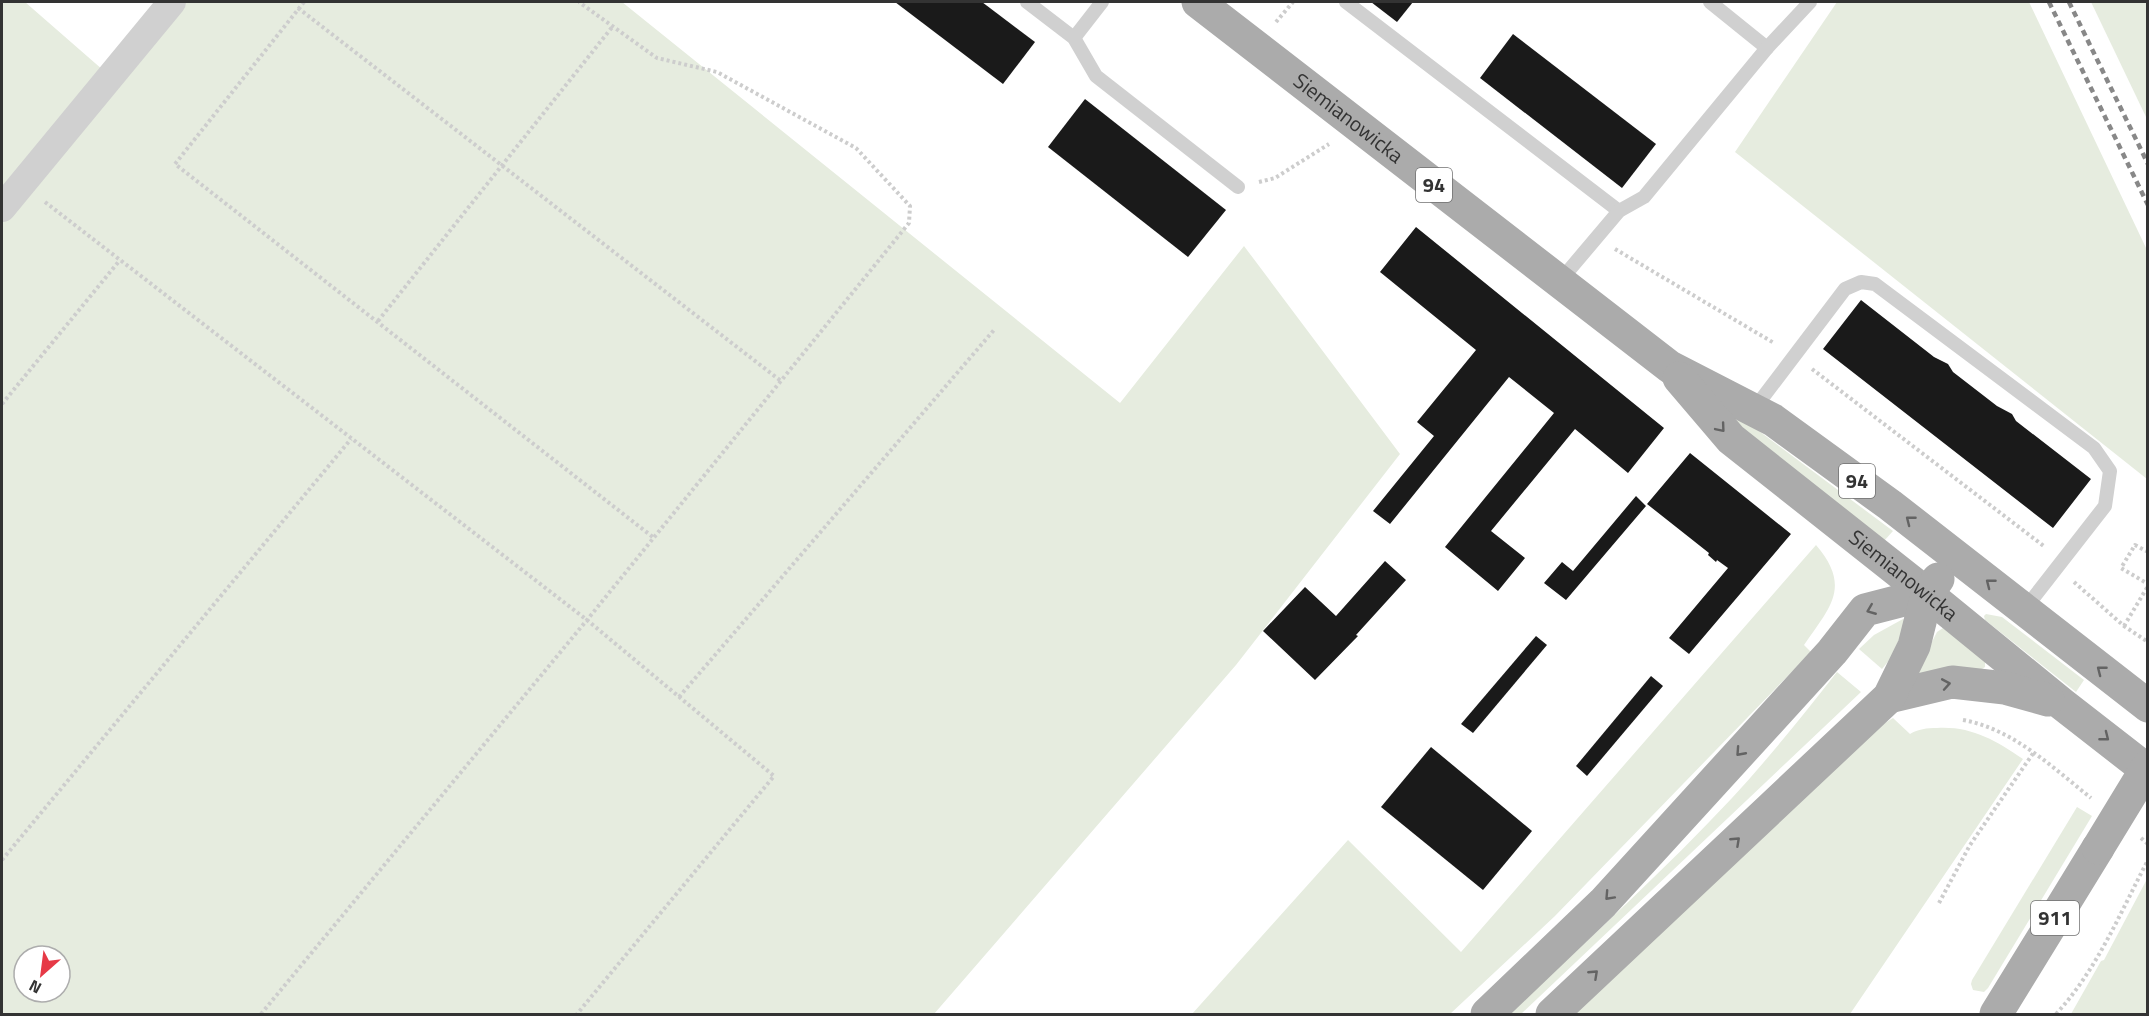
<svg xmlns="http://www.w3.org/2000/svg" width="2149" height="1016" font-family="'Titillium Web',sans-serif">
  <style>
    .green { fill: #e6ecdf; fill-rule: evenodd }
    .building { fill: #1a1a1a }
    .lines { fill: none; stroke-linecap: round; stroke-linejoin: round }
    .path { stroke: #cdcdcd; stroke-width: 4; stroke-dasharray: 3 3; stroke-linecap: butt }
    .lane { stroke: #d0d0d0; stroke-width: 14 }
    .street { stroke: #d0d0d0; stroke-width: 28 }
    .primary { stroke: #ababab; stroke-width: 33 }
    .rail { stroke: #888; stroke-width: 4.5; stroke-dasharray: 6 4.5; stroke-linecap: butt }
    .primary-bridge { stroke: #ababab; stroke-width: 33 }
    .oneway { stroke: #636363 }
    .labels { text-anchor: middle; stroke-width: 6; stroke-linejoin: round; paint-order: stroke }
    .shield { fill: #fff; stroke: #707070; stroke-width: 1.5 }
    .shield-label { font-size: 20px; font-weight: bold; fill: #333 }
    .street-label { font-size: 21px; fill: #333; stroke: #fff }
  </style>
  <rect width="100%" height="100%" fill="#fff"/>
  <g class="green">
    <path d="M2,2H25L111,77L172,2H622L1120,403L1244,246L1400,454L1236,665L934,1014H2ZM24,956H60V992H24Z"/>
    <polygon points="1837,2 2029,2 2147,250 2147,479 1735,152"/>
    <polygon points="2091,2 2147,2 2147,119"/>
    <polygon points="1737,419 1751,425 1893,531 1884,541 1735,423"/>
    <path d="M1816,545C1852,587 1830,607 1804,645L1811,652L1555,916L1450,1014H1192L1348,840L1461,952Z"/>
    <polygon points="1986,614 2002,617 2084,680 2076,692 1985,620 1984,616"/>
    <polygon points="1903,619 1907,621 1891,658 1882,669 1859,649 1874,635"/>
    <polygon points="1943,628 1985,661 1985,667 1982,669 1920,675 1917,671 1937,632"/>
    <path d="M1837,672L1861,692L1521,1014H1509C1584,943 1661,874 1732,798C1769,758 1803,715 1837,672Z"/>
    <path d="M1893,718L1910,734C1918,729 1927,728 1937,728C1971,726 1995,740 2023,759L1850,1014H1572L1882,725Z"/>
    <polygon points="2077,807 2092,816 1988,988 1984,992 1973,990 1971,984 1972,980"/>
    <polygon points="2147,879 2147,1014 2071,1014 2101,961 2104,960"/>
  </g>
  <g class="building">
    <polygon points="895,2 982,2 1035,42 1003,84"/>
    <polygon points="1371,2 1413,2 1397,22"/>
    <polygon points="1513,34 1656,144 1622,188 1480,78"/>
    <polygon points="1085,99 1226,210 1188,257 1048,147"/>
    <polygon points="1416,227 1664,428 1628,473 1575,429 1491,531 1525,558 1498,591 1445,547 1554,413 1509,377 1390,524 1373,511 1434,436 1417,422 1476,350 1380,272"/>
    <polygon points="1861,300 1934,357 1948,364 1953,372 1997,406 2012,414 2016,421 2091,479 2053,528 1823,349"/>
    <polygon points="1690,453 1791,534 1689,654 1669,638 1728,568 1717,560 1716,562 1708,555 1709,553 1647,504"/>
    <polygon points="1636,496 1646,506 1566,600 1544,583 1562,562 1573,571"/>
    <polygon points="1385,561 1406,580 1356,635 1358,636 1315,680 1263,631 1305,587 1336,616"/>
    <polygon points="1536,636 1547,645 1473,733 1461,724"/>
    <polygon points="1651,676 1663,686 1587,776 1576,766"/>
    <polygon points="1431,747 1532,831 1483,890 1381,807"/>
  </g>
  <g class="lines">
    <g class="path">
      <polyline points="304,2 175,164 654,538"/>
      <polyline points="298,8 781,381"/>
      <polyline points="1276,22 1293,2"/>
      <polyline points="1259,182 1275,178 1329,144"/>
      <polyline points="45,202 587,620 774,776 577,1014"/>
      <polyline points="1615,249 1774,343"/>
      <polyline points="378,321 613,26"/>
      <polyline points="1812,369 2045,547"/>
      <polyline points="2,404 120,260"/>
      <polyline points="2148,552 2135,545 2121,568 2148,584"/>
      <polyline points="2074,582 2124,626 2148,642"/>
      <polyline points="2124,626 2148,586"/>
      <polyline points="679,697 994,330"/>
      <path d="M1963,720C2013,729 2052,767 2091,798"/>
      <polyline points="2141,838 2148,844"/>
      <polyline points="2,860 351,439"/>
      <polyline points="1939,903 1970,845 2034,752"/>
      <polyline points="261,1014 587,620 909,223 910,206 856,148 717,72 657,58 579,2"/>
      <path d="M2056,1014C2097,970 2120,913 2148,860"/>
    </g>
    <g class="lane">
      <polyline points="1027,2 1074,38 1096,76 1238,187"/>
      <polyline points="1346,2 1619,211"/>
      <polyline points="1710,2 1767,48"/>
      <polyline points="1074,38 1102,2"/>
      <polyline points="1559,282 1619,211 1644,197 1767,48 1810,2"/>
      <polyline points="1754,409 1845,289 1861,282 1875,284 2094,448 2110,471 2105,506 2024,610"/>
    </g>
    <polyline class="street" points="2,208 172,2"/>
    <g class="primary">
      <path id="s1" d="M1198,2L1670,367L1773,420L1890,505L2148,706"/>
      <path id="s2" d="M1679,378L1731,439L1927,594L2062,704L2148,771"/>
      <polyline points="1889,697 1952,682 2005,688 2048,700"/>
      <polyline points="1487,1014 1603,903 1832,652 1865,610 1927,594"/>
      <polyline points="1552,1014 1889,697 1914,646 1927,594 1938,579"/>
      <polyline points="1996,1014 2098,848"/>
    </g>
    <g class="rail">
      <polyline points="2049,2 2148,205"/>
      <polyline points="2069,2 2148,164"/>
    </g>
    <polyline class="primary-bridge" points="2098,848 2148,766"/>
  </g>
  <defs><path id="oneway-chevron" d="M-2-3.5L2.5 0L-2 3.5" fill="none" stroke-width="1.6" stroke-linecap="round" stroke-linejoin="round" transform="scale(1.5)"/></defs>
  <g class="oneway">
    <use href="#oneway-chevron" transform="translate(1721 428) rotate(50)"/>
    <use href="#oneway-chevron" transform="translate(1910 520) rotate(-142)"/>
    <use href="#oneway-chevron" transform="translate(1990 583) rotate(-142)"/>
    <use href="#oneway-chevron" transform="translate(1871 610) rotate(158)"/>
    <use href="#oneway-chevron" transform="translate(2101 670) rotate(-142)"/>
    <use href="#oneway-chevron" transform="translate(1946 684) rotate(-10)"/>
    <use href="#oneway-chevron" transform="translate(2105 737) rotate(38)"/>
    <use href="#oneway-chevron" transform="translate(1740 752) rotate(132)"/>
    <use href="#oneway-chevron" transform="translate(1736 841) rotate(-43)"/>
    <use href="#oneway-chevron" transform="translate(1609 896) rotate(133)"/>
    <use href="#oneway-chevron" transform="translate(1594 974) rotate(-43)"/>
  </g>
  <g class="labels">
    <g class="shield">
      <rect x="1416" y="168" width="36" height="34" rx="4.5"/>
      <rect x="1839" y="464" width="36" height="34" rx="4.5"/>
      <rect x="2031" y="901" width="48" height="34" rx="4.5"/>
    </g>
    <g class="shield-label">
      <text x="1434" y="192">94</text>
      <text x="1857" y="488">94</text>
      <text x="2055" y="925">911</text>
    </g>
    <g class="street-label">
      <text dy="7" stroke="none"><textPath href="#s1" startOffset="190">Siemianowicka</textPath></text>
      <text dy="7" stroke="none"><textPath href="#s2" startOffset="300">Siemianowicka</textPath></text>
    </g>
  </g>
  <rect width="2149" height="1016" fill="none" stroke="#333333" stroke-width="6"/>
  <g transform="translate(42 974) rotate(208)"><circle r="28" fill="#ffffff" stroke="#adadad" stroke-width="1.5"/>
  <path d="M0-4.5L10 22L0 15L-10 22Z" fill="#e63946"/>
  <text y="-9" font-size="16" font-weight="bold" text-anchor="middle" fill="#333333">N</text>
  </g>
</svg>
